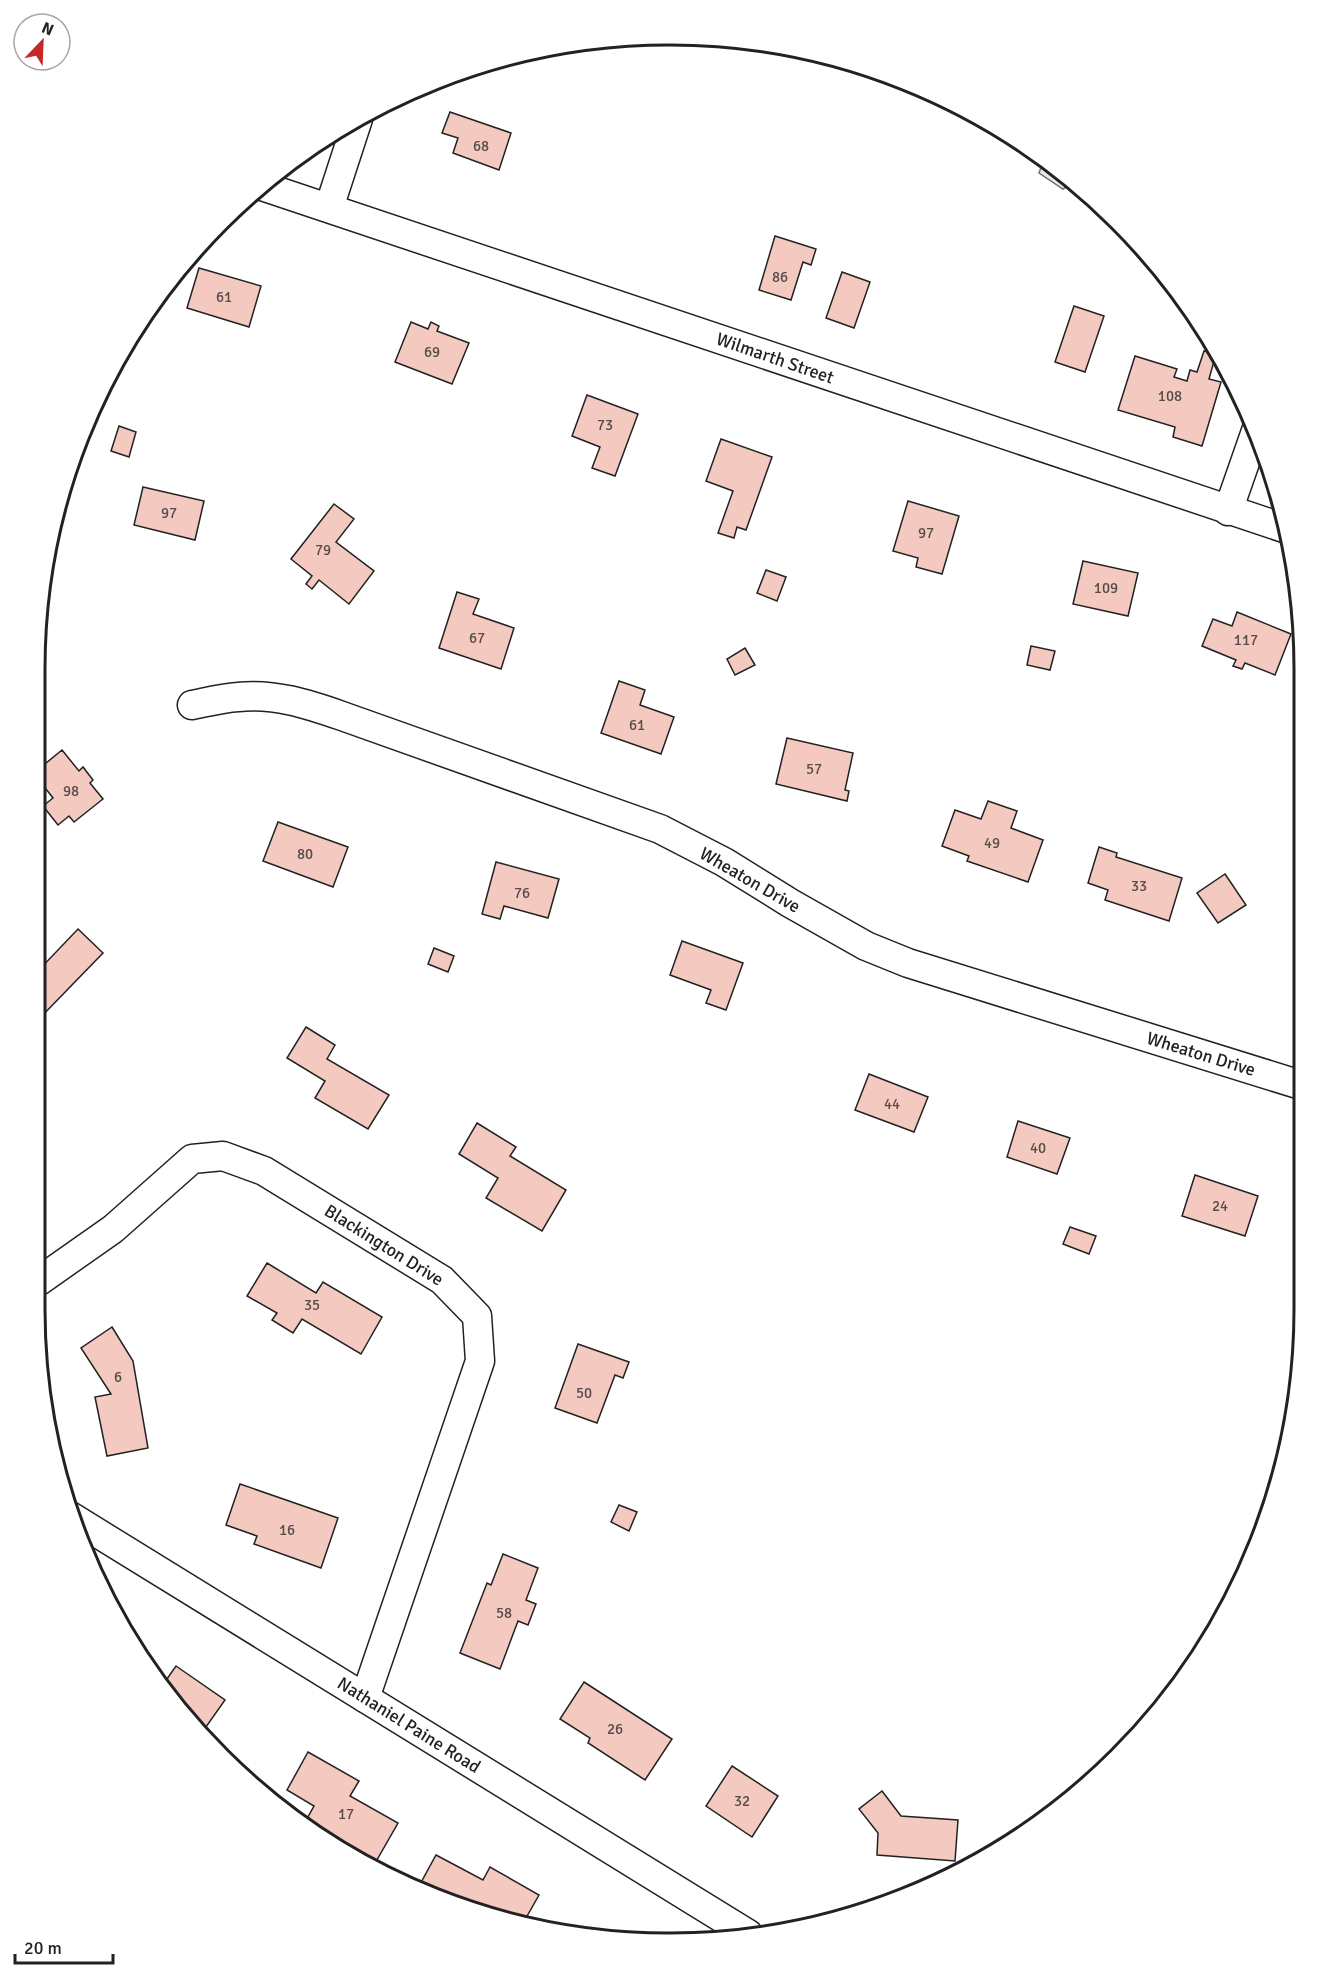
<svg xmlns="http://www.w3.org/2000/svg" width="1339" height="1978" font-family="Signika,sans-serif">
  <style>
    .green { fill: #e0efe3; stroke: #6f6f6f; stroke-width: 1.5 }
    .building { fill: #f3c9c0; stroke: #222; stroke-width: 1.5 }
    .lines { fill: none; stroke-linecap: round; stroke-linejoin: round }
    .street-casing { stroke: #222; stroke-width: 31 }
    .street { stroke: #fff; stroke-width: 28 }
    .labels { text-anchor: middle; stroke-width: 4.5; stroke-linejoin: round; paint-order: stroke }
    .number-label { font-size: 15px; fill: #564c4a }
    .street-label { font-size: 18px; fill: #222; stroke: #fff }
    .rim { fill: none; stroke: #222; stroke-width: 3 }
  </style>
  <rect width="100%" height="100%" fill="#fff"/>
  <polygon class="green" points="1044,159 1073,183 1063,189 1039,173"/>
  <g class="building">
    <polygon points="450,112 511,133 499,170 453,153 458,138 442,133"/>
    <polygon points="775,236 816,249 811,265 803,262 791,300 759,290"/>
    <polygon points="199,268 261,286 249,327 187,308"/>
    <polygon points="842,272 870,282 854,328 826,318"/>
    <polygon points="1074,306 1104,316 1085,372 1055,362"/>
    <polygon points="411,322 428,329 431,322 439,326 437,331 469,343 452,384 395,362"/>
    <polygon points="1204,351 1216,354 1209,379 1221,382 1202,446 1173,437 1175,427 1118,410 1135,356 1177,369 1174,377 1187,381 1190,370 1197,372"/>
    <polygon points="587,395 638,414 615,476 592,468 600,447 572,436"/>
    <polygon points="119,426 136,432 129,457 111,451"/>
    <polygon points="721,439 772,457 746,530 737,527 734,538 718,533 733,491 706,481"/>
    <polygon points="143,487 204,501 195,540 134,525"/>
    <polygon points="908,501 959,516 942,574 916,567 918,558 893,551"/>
    <polygon points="334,504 354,519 336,542 374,571 349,604 319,580 312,589 306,584 312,576 291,559"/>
    <polygon points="1083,561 1138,573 1128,616 1073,604"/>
    <polygon points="766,570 786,577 777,601 757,593"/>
    <polygon points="457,592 479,599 473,614 514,628 501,669 439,648"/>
    <polygon points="1237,612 1291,634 1275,675 1245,663 1242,669 1233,666 1236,660 1202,646 1213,619 1232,626"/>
    <polygon points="1031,646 1055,651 1050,670 1027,665"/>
    <polygon points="745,648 755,665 735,675 727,659"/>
    <polygon points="619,681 645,690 640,705 674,717 661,754 601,733"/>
    <polygon points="787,738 853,753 845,790 849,791 847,801 776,784"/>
    <polygon points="62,750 79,771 83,767 93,780 90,783 103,799 74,822 69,816 58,825 43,806 53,798 35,775 35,772"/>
    <polygon points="988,801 1017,811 1011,828 1043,840 1028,882 967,861 969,856 942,846 955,810 981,819"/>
    <polygon points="278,822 348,847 333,887 263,861"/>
    <polygon points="1099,847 1117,853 1116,857 1182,878 1169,921 1105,900 1108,890 1088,883"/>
    <polygon points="496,862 559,879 548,918 504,906 500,919 482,914"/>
    <polygon points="1225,874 1246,905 1218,923 1197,893"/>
    <polygon points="78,929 103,953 37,1021 37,972"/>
    <polygon points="682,941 743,963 726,1010 706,1003 711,990 670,975"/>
    <polygon points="434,948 454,956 448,972 428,964"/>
    <polygon points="306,1027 335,1045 327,1059 389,1095 368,1129 315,1098 325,1081 287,1058"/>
    <polygon points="869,1074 928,1097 914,1132 855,1110"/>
    <polygon points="1018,1121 1070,1138 1057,1174 1007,1157"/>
    <polygon points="477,1123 516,1147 510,1156 566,1190 542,1231 486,1198 498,1178 459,1154"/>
    <polygon points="1195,1175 1258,1196 1245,1236 1182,1216"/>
    <polygon points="1070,1227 1096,1236 1089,1254 1063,1244"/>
    <polygon points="267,1263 316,1293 323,1282 382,1317 361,1354 302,1319 293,1333 272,1320 277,1313 247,1296"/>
    <polygon points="112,1327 133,1361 148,1448 107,1456 95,1397 111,1394 81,1348"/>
    <polygon points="578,1344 629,1362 623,1378 615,1375 597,1423 555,1408"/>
    <polygon points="240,1484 338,1518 321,1568 254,1544 257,1536 226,1525"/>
    <polygon points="619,1505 637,1512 629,1531 611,1522"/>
    <polygon points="503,1554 538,1568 526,1600 536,1604 528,1625 518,1621 500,1669 460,1653 487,1583 491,1585"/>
    <polygon points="176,1666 225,1700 201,1734 162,1686"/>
    <polygon points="584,1682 672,1739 645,1780 588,1743 590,1738 560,1719"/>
    <polygon points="308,1752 359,1781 350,1796 398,1823 374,1865 304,1824 314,1806 287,1790"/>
    <polygon points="732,1766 778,1796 752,1837 706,1806"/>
    <polygon points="882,1791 901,1816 958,1820 955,1861 877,1855 878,1833 859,1809"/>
    <polygon points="436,1855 483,1880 490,1867 539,1895 522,1925 492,1918 474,1907 472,1911 437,1899 418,1888"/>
  </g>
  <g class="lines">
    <g class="street-casing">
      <g id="street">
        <polyline points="262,186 1287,529"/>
        <polyline points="329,208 358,119"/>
        <polyline points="1228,511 1257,428"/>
        <path d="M192,705C207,702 223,698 238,697C274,693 308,704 342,716L660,829L724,862L790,903L866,946L908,963L1304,1086"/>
        <polyline points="39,1281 113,1229 192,1159 223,1156 264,1171 442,1280 477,1316 480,1361 365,1698"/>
        <polyline points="70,1516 748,1934"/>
      </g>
    </g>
    <use href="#street" class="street"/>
  </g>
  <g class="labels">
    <g class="number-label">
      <text x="481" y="151">68</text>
      <text x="780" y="282">86</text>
      <text x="224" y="302">61</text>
      <text x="432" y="357">69</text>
      <text x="1170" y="401">108</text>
      <text x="605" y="430">73</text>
      <text x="169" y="518">97</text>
      <text x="926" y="538">97</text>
      <text x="323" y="555">79</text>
      <text x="1106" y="593">109</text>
      <text x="477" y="643">67</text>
      <text x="1246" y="645">117</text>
      <text x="637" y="730">61</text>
      <text x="814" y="774">57</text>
      <text x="71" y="796">98</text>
      <text x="992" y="848">49</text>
      <text x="305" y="859">80</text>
      <text x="1139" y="891">33</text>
      <text x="522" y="898">76</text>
      <text x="892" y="1109">44</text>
      <text x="1038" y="1153">40</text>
      <text x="1220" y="1211">24</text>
      <text x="312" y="1310">35</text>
      <text x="118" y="1382">6</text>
      <text x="584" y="1398">50</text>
      <text x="287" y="1535">16</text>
      <text x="504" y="1618">58</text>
      <text x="615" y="1734">26</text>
      <text x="742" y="1806">32</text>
      <text x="346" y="1819">17</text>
    </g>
    <g class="street-label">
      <text transform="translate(775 358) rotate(19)" y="6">Wilmarth Street</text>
      <text transform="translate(750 880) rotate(30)" y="6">Wheaton Drive</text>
      <text transform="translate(1201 1054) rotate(17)" y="6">Wheaton Drive</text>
      <text transform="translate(384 1245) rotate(32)" y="6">Blackington Drive</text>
      <text transform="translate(409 1725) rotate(32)" y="6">Nathaniel Paine Road</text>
    </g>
  </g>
  <path d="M0 0H1339V1978H0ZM669 45H670A624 624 0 0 1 1294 669V1309A624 624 0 0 1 670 1933H669A624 624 0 0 1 45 1309V669A624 624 0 0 1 669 45Z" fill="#fff" fill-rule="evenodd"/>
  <path class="rim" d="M669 45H670A624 624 0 0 1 1294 669V1309A624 624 0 0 1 670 1933H669A624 624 0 0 1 45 1309V669A624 624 0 0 1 669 45Z"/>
  <g transform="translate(42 42) rotate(23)"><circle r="28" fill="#ffffff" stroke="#a7a7a7" stroke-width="1.5"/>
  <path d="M0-4.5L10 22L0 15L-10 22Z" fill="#c62828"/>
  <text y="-9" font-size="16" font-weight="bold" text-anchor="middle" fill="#222222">N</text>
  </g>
  <path d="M15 1954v9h98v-9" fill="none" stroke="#222222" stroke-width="3"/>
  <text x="24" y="1954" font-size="18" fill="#222222" stroke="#ffffff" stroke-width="4.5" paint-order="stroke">20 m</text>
</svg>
